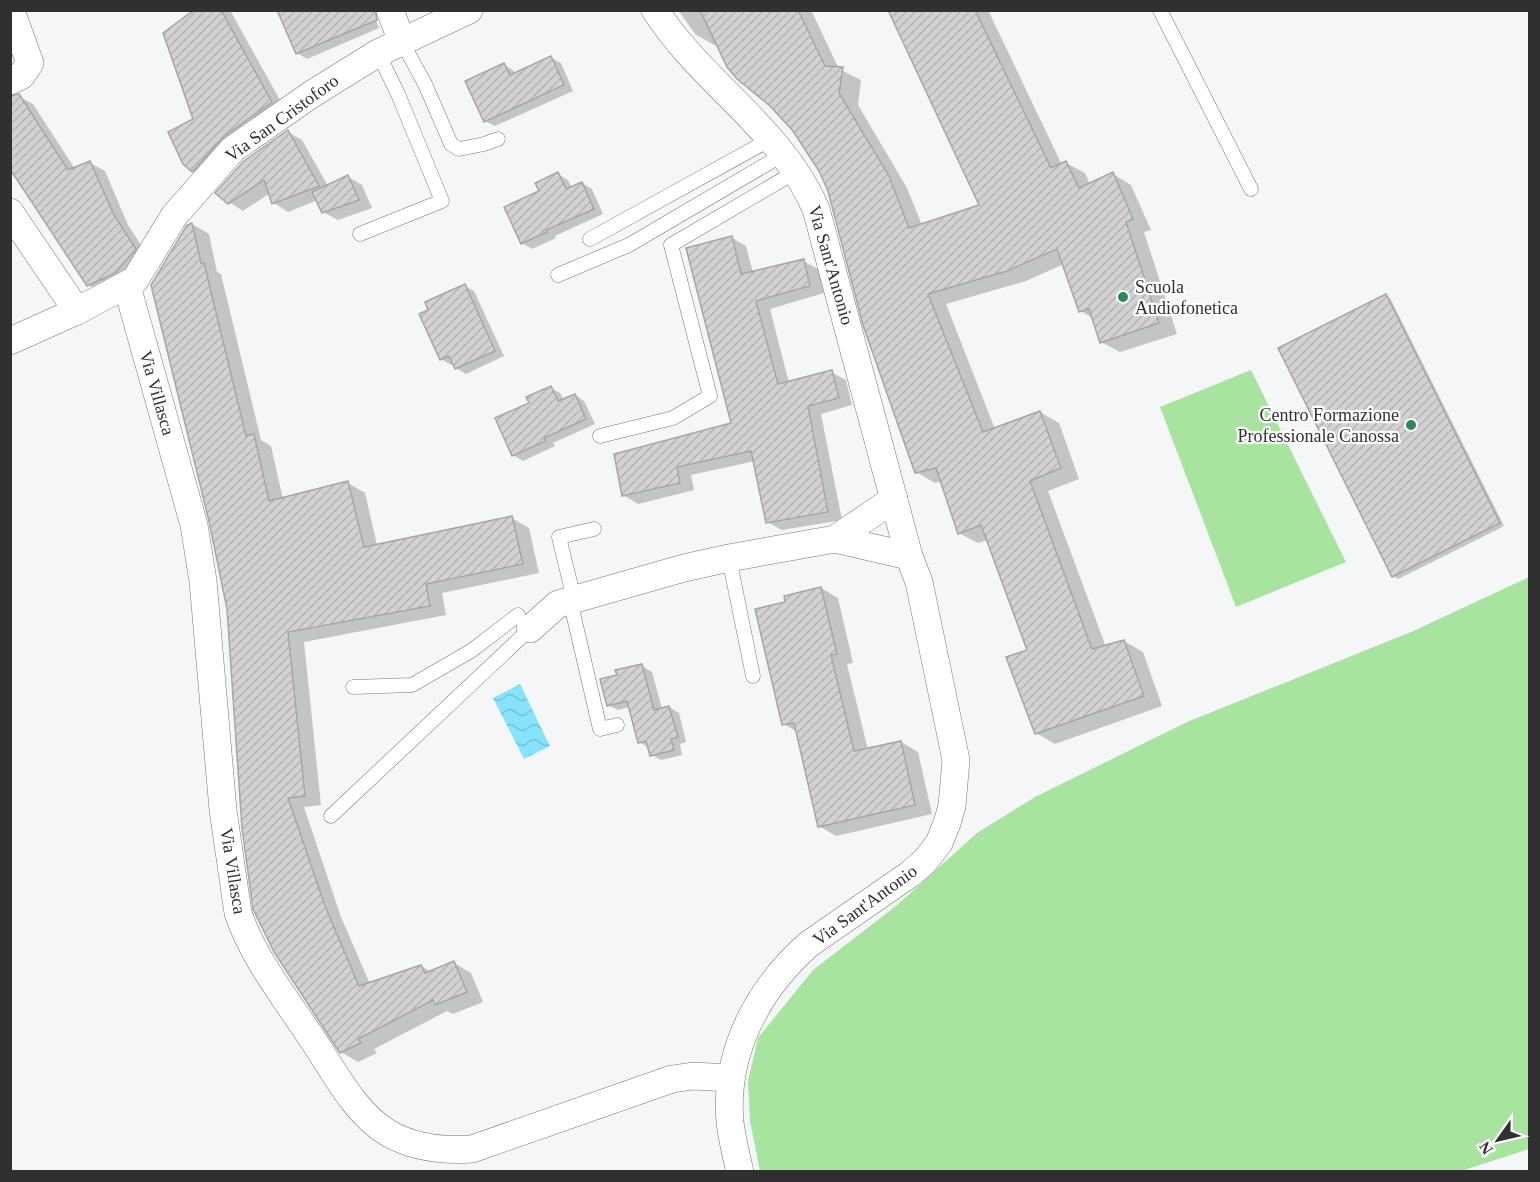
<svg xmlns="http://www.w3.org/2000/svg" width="1540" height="1182" font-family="Georgia,serif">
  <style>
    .grass { fill: #a9e3a0 }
    .water { fill: url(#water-waves) }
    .shadow { fill: #0003 }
    .building { fill: url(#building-hatch); stroke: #a7a5a7; stroke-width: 1.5 }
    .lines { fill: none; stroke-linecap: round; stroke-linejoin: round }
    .lane-casing { stroke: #757678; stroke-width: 15 }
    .street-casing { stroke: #757678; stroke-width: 28 }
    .lane { stroke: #fff; stroke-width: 14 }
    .street { stroke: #fff; stroke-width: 27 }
    .poi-dot { fill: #2e865a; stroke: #fff; stroke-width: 2 }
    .labels { text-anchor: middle; stroke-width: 4.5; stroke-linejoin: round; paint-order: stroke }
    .street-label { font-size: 18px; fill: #303031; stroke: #fff }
    .poi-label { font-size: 18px; fill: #303031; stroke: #fff; text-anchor: start }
  </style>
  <defs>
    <pattern id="water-waves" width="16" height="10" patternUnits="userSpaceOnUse" patternTransform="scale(1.5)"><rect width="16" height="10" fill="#87e2fb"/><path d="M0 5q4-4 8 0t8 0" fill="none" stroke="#75c2d8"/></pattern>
    <pattern id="building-hatch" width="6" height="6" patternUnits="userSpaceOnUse" patternTransform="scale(1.5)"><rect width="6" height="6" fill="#d3d1d3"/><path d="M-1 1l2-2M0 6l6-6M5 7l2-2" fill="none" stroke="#b5b4b6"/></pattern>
  </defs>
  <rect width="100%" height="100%" fill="#f4f6f8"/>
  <g class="grass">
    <polygon points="1251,370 1346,562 1236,607 1160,407"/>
    <polygon points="1529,577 1529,1149 1458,1172 760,1171 750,1121 748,1081 758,1038 813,970 896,906 977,833 1035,797 1187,722 1411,632"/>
  </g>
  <polygon class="water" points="520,684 550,746 524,759 493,698"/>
  <g class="shadow">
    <polygon points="196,10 230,10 286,111 207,179 193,171"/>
    <polygon points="372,10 379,28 307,59 297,53"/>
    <polygon points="678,10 811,10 839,69 861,80 858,105 907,188 922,225 981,206 889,10 988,10 1062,165 1066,163 1085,173 1090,184 1113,174 1131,185 1151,230 1144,232 1177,334 1120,352 1101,342 1094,319 1081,311 1064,264 1026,281 946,304 995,429 1040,412 1059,423 1079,479 1048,491 1106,647 1124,641 1143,652 1162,706 1055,744 1036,733 1029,651 988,540 978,543 959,533 942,481 935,483 916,472 830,190 820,171 794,130 718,44 714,45 695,34"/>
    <polygon points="551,58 561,63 573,91 495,126 485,121 504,65 513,70 515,74"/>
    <polygon points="18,96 33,104 75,169 90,163 105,171 128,225 149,257 103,293 88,285"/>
    <polygon points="288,132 302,140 328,186 348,177 362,185 372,208 338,220 323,212 318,200 288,212 274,203 270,193 243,211 229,202"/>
    <polygon points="558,174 568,180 572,188 582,183 592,189 603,214 555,236 556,238 532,249 522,243 541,192"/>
    <polygon points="192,224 209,234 217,272 221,274 261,440 271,446 283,499 348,483 365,493 377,545 512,518 529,528 539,573 442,593 446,615 304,642 321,805 304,807 341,917 370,984 421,966 431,972 454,963 471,973 483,1002 453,1014 447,1011 374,1049 377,1053 358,1062 341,1052 229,609"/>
    <polygon points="732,238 746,246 753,273 803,261 818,269 824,293 770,309 789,383 831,372 846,380 852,405 821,414 842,520 782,530 767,522 755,461 691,475 694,490 638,504 623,495 732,424"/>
    <polygon points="464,286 474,291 504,356 466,374 456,368 454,363 451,365 441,359"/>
    <polygon points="1386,296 1390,298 1504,526 1398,579 1393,576"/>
    <polygon points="551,388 560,393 564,400 575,395 584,401 595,424 553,443 555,446 523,461 513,455 531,404"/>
    <polygon points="821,588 838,598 853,663 847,664 868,750 901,742 918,752 932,814 836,836 819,826 797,732 784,724 787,604"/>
    <polygon points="642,666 652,672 662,709 669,707 679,713 686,742 680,744 682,755 661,760 652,755 650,748 639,742 630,707 618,710 608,705 618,676"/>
  </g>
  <g class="building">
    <polygon points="194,10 221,10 272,102 224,136 192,172 183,164 168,132 193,119 163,33"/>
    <polygon points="277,10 375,10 377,20 296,54"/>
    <polygon points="700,10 798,10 825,66 843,67 839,93 889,176 909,228 979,205 888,10 975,10 1051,168 1066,161 1079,188 1113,172 1133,219 1126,222 1159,323 1100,343 1089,309 1079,312 1057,249 1007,271 928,294 983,432 1040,411 1061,468 1030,481 1092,649 1124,640 1144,696 1035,734 1006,657 1027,650 981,525 958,534 936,468 915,473 863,325 828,191 819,171 793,131 770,106 737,79 727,67"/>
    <polygon points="551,56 564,85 484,122 465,81 504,63 510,75"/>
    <polygon points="19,94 68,170 90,161 114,215 136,249 115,273 87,286 10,169 10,96"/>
    <polygon points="288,130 319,186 272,204 264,180 228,204 215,193 244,161"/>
    <polygon points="558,172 566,189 582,182 594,209 546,230 547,232 521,244 504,207 539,191 535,183"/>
    <polygon points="348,175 359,200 322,213 312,192"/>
    <polygon points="192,223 201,263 204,263 246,436 254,434 269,501 348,481 364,547 512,516 523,564 426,584 430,606 288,632 305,796 288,798 325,906 359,986 421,965 425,973 454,961 467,992 435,1005 433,1000 358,1039 361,1043 340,1053 274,952 253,909 242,828 227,609 209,521 151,285 187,225"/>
    <polygon points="732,236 741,274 804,259 810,286 756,301 778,384 832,370 839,398 808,406 828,512 766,523 751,451 677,467 680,483 622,496 614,454 731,423 686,248"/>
    <polygon points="465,284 495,351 455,369 449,356 440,360 419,314 428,310 425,302"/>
    <polygon points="1386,294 1500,523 1392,577 1278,348"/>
    <polygon points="551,386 558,401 575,394 586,419 544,438 546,441 512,456 495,418 529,403 526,397"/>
    <polygon points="821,587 837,654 831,655 854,751 901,741 915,805 818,827 794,723 782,725 755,609 785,602 784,596"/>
    <polygon points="642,664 654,710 669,706 678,737 671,739 674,750 650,756 646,741 638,743 627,701 607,706 600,679 617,675 615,670"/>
  </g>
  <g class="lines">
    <g class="lane-casing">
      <g id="lane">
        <polyline points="1160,10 1251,189"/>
        <polyline points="402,42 425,84 451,144 459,149 484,144 498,139"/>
        <polyline points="360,234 442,201 398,94 378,53"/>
        <polyline points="590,239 771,139"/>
        <polyline points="558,275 629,245 784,154"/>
        <polyline points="600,436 673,418 710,396 671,245 797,171"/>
        <polyline points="729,558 753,676"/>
        <polyline points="574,599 559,537 594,529"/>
        <polyline points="570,600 600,729 617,725"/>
        <polyline points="353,687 412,685 471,651 518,615"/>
        <polyline points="331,816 530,629"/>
      </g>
    </g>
    <g class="street-casing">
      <g id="street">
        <polyline points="390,10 402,42"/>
        <path d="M655,10C702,83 782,129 816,209L909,556L919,582L956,760L952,806L947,823L939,843L925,861L910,874L809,944C758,989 724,1052 730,1122C732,1139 736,1155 740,1172"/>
        <polyline points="10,81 21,76 30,63 14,19"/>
        <polyline points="10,212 77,311"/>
        <path d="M127,286L194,525L203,581L223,810L238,913C253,957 283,995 309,1034C332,1067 353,1112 388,1133C414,1148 442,1151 472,1149L672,1079L693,1076L731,1078"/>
        <polyline points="10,341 77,311 135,280 174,216 233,149 312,94 378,53 469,10"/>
        <polyline points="835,539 894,499"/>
        <polyline points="530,629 558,604 684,568 729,558 835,539 909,556"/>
      </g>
    </g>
    <use href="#lane" class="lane"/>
    <use href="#street" class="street"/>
  </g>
  <g class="poi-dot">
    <circle cx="1123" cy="297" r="6"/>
    <circle cx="1411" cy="425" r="6"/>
  </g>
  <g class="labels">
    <g class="street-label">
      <text transform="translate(282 118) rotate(-36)" y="6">Via San Cristoforo</text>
      <text transform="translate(831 265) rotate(74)" y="6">Via Sant'Antonio</text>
      <text transform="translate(157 393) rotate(74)" y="6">Via Villasca</text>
      <text transform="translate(233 871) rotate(81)" y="6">Via Villasca</text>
      <text transform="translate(865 905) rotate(-36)" y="6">Via Sant'Antonio</text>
    </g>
    <g class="poi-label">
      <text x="1135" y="293">Scuola<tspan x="1135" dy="21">Audiofonetica</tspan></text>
      <text x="1399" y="421" text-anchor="end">Centro Formazione<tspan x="1399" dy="21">Professionale Canossa</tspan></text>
    </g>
  </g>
  <rect width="1540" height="1182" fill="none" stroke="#303031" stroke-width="24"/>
  <g transform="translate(1498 1140) rotate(236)" stroke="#ffffff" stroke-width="4.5" paint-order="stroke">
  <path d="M0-4.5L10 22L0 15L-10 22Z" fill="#303031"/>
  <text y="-9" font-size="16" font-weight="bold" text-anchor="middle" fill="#303031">N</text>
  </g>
</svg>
